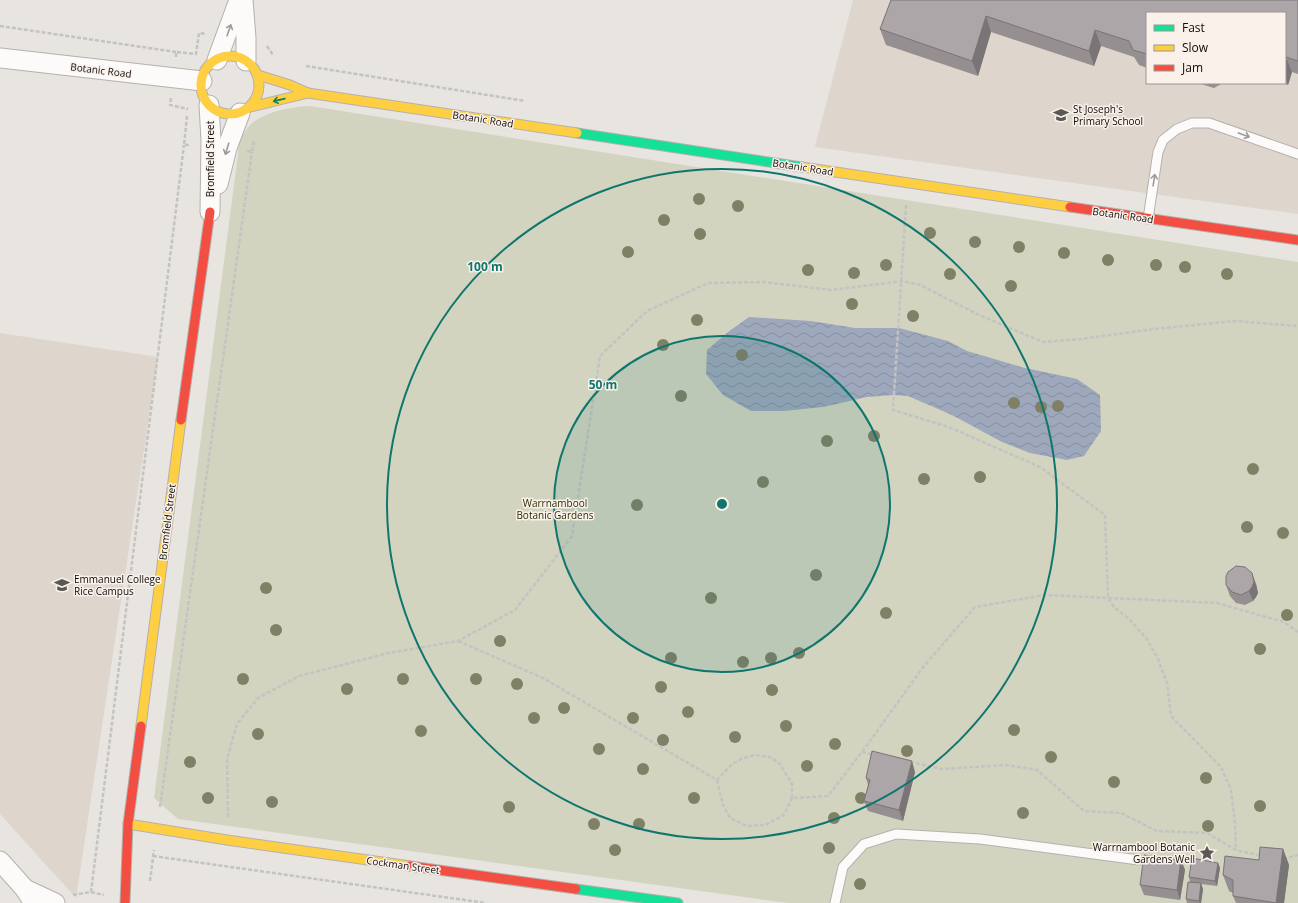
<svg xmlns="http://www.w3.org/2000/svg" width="1298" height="903" font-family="'Open Sans',sans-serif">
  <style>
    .built { fill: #ded5cd; fill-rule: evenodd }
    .green { fill: #d3d4c0 }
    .water { fill: url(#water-waves) }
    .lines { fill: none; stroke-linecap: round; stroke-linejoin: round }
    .lane-casing { stroke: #b4b1ae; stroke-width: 11 }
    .street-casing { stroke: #b4b1ae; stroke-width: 21 }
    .fast-casing { stroke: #b4b1ae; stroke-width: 11 }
    .slow-casing { stroke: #b4b1ae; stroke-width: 11 }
    .jam-casing { stroke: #b4b1ae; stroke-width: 11 }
    .path { stroke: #c3c3c1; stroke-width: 2.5; stroke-dasharray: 4 2; stroke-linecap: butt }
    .lane { stroke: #fcfbfa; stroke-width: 9 }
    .street { stroke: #fcfbfa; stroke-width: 19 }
    .fast { stroke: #16e098; stroke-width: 9 }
    .slow { stroke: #ffcf43; stroke-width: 9 }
    .jam { stroke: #f24e42; stroke-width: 9 }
    .tree { fill: #808066 }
    .wall { fill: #958f91 }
    .shaded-wall { fill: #797476 }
    .building { fill: #ada6a9; stroke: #797476 }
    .oneway { stroke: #9c9b9a }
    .oneway2 { stroke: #128058 }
    .ring { fill: none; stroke: #0f766e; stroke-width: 2 }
    .labels { text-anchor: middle; stroke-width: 3; stroke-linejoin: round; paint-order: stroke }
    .street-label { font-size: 10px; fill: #0d0b09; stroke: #faf1eb }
    .poi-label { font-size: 10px; fill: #0d0b09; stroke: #faf1eb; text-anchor: start }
    .park-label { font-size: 10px; fill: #2a2e02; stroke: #faf1eb }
    .centre { fill: #0f766e; stroke: #faf1eb; stroke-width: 2 }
    .ring-label { font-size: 12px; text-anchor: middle; font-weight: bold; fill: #0f766e; stroke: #faf1eb; stroke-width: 3; stroke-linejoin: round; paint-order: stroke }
  </style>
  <defs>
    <pattern id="water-waves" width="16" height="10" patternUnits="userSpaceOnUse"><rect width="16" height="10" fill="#9ea8bc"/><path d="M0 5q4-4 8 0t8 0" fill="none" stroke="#878fa0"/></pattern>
  </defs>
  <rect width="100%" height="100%" fill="#e8e4e0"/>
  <g class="built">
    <path d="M853,0H1298V214L815,147ZM1147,13H1285V83H1147Z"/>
    <polygon points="0,333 158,357 76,898 0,814"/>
  </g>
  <path class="green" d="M310,106L1298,262V903H788L178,819L154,798L240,139C243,135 247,128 251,124C267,111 290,107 310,106Z"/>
  <polygon class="water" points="749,317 811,321 855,328 899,328 948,341 967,351 1021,367 1077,379 1100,395 1101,431 1084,456 1067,460 1030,453 1002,442 952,415 908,396 894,395 867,397 823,407 784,411 751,411 723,395 706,374 707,350 728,332"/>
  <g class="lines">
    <g class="lane-casing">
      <g id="lane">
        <polyline points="1148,219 1158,152 1163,140 1177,129 1192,123 1209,123 1298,154"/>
        <polyline points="835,903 843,867 864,844 896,834 980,839 1139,860"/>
      </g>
    </g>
    <g class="street-casing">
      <g id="street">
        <polyline points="243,0 246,38 246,61"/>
        <polyline points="0,58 202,81"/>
        <polyline points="217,60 239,0"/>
        <polyline points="209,105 211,140 210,212"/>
        <polyline points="218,184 227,148 240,113"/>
        <polyline points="0,861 25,889 34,903"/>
        <polyline points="25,889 55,903"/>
      </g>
    </g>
    <g class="fast-casing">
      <g id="fast">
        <polyline points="577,133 802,167"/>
        <polyline points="576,889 678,903"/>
      </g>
    </g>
    <g class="slow-casing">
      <g id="slow">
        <circle cx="230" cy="85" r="29"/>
        <polyline points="258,75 290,85 308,93 577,133"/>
        <polyline points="250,107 308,93"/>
        <polyline points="802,167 1070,207"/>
        <polyline points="141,726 181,420"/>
        <polyline points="128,824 227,840 410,866"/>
      </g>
    </g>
    <g class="jam-casing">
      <g id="jam">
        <polyline points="1070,207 1298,240"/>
        <polyline points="181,420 210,212"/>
        <polyline points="410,866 576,889"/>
        <polyline points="125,903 128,824 141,726"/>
      </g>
    </g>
    <g class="path">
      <polyline points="0,26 176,52"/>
      <polyline points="267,46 273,55"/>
      <polyline points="176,57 176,52 196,54 199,33 206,34"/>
      <polyline points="306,66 525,101"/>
      <polyline points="171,98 170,105 188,109"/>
      <polyline points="187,116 184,145 190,145"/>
      <polyline points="247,151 252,152 254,140"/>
      <polyline points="906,205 893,410 949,427 1040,467 1105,515 1108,598 1114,607 1129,619 1147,639 1158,659 1167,683 1171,716 1221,767 1231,790 1235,823 1236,850"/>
      <polyline points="458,641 543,678 717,780 732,764 743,758 755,755 770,757 780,764 792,784 792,798 828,796 862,752 924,666 975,607 1045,595 1217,603 1284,622 1298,632"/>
      <polyline points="862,752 874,755"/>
      <polyline points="910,762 942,769 1007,765 1037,770 1084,811 1121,813 1157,831 1207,833 1236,850 1262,856"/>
      <polyline points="717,780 723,805 730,818 747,826 765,825 784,815 792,798"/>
      <polyline points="160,807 252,152"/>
      <polyline points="228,817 227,759 237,724 258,698 299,676 389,653 458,641 515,610 572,536 600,356 647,311 708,283 764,282 831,290 902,281 920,285 979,315 1043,342 1081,339 1154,329 1235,321 1298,326"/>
      <polyline points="153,856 486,903"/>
      <polyline points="1283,859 1298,855"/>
      <polyline points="150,881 154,850"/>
      <polyline points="91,892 104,895"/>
      <polyline points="73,895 91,892 184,145"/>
    </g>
    <use href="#lane" class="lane"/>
    <use href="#street" class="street"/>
    <use href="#fast" class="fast"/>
    <use href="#slow" class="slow"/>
    <use href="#jam" class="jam"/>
  </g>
  <g class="tree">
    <circle cx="699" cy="199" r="6"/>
    <circle cx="738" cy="206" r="6"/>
    <circle cx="664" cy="220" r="6"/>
    <circle cx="930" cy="233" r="6"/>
    <circle cx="700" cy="234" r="6"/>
    <circle cx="975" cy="242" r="6"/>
    <circle cx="1019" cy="247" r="6"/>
    <circle cx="628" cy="252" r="6"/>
    <circle cx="1064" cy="253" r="6"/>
    <circle cx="1108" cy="260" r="6"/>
    <circle cx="886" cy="265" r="6"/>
    <circle cx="1156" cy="265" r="6"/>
    <circle cx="1185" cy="267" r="6"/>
    <circle cx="808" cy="270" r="6"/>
    <circle cx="854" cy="273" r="6"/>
    <circle cx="950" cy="274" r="6"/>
    <circle cx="1227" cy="274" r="6"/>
    <circle cx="1011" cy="286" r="6"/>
    <circle cx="852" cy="304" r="6"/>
    <circle cx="913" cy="316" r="6"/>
    <circle cx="697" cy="320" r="6"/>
    <circle cx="663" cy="345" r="6"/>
    <circle cx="742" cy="355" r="6"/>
    <circle cx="681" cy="396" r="6"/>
    <circle cx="1014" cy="403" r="6"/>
    <circle cx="1058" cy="406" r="6"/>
    <circle cx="1041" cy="407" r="6"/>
    <circle cx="874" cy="436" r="6"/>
    <circle cx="827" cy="441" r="6"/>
    <circle cx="1253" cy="469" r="6"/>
    <circle cx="980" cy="477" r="6"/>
    <circle cx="924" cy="479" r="6"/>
    <circle cx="763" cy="482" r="6"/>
    <circle cx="637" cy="505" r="6"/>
    <circle cx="1247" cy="527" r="6"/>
    <circle cx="1283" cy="533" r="6"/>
    <circle cx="816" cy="575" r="6"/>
    <circle cx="266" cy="588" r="6"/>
    <circle cx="711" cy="598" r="6"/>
    <circle cx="886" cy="613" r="6"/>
    <circle cx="1287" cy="615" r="6"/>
    <circle cx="276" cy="630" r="6"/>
    <circle cx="500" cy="641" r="6"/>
    <circle cx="1260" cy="649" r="6"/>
    <circle cx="799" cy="653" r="6"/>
    <circle cx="671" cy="658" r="6"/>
    <circle cx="771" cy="658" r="6"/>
    <circle cx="743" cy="662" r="6"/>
    <circle cx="243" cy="679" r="6"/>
    <circle cx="403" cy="679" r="6"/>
    <circle cx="476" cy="679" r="6"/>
    <circle cx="517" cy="684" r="6"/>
    <circle cx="661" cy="687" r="6"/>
    <circle cx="347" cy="689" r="6"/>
    <circle cx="772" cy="690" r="6"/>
    <circle cx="564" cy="708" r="6"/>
    <circle cx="688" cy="712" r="6"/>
    <circle cx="534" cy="718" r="6"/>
    <circle cx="633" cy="718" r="6"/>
    <circle cx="786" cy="726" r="6"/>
    <circle cx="1014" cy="730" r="6"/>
    <circle cx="421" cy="731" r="6"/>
    <circle cx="258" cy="734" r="6"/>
    <circle cx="735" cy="737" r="6"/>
    <circle cx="663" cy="740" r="6"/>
    <circle cx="835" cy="744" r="6"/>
    <circle cx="599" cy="749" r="6"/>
    <circle cx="907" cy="751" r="6"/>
    <circle cx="1051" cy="757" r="6"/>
    <circle cx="190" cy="762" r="6"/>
    <circle cx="807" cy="766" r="6"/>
    <circle cx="643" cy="769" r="6"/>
    <circle cx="1206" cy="778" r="6"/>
    <circle cx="1114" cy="782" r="6"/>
    <circle cx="208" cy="798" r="6"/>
    <circle cx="694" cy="798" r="6"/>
    <circle cx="861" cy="798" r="6"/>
    <circle cx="272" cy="802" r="6"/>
    <circle cx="1260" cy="806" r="6"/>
    <circle cx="509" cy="807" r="6"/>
    <circle cx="1023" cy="813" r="6"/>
    <circle cx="834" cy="818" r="6"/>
    <circle cx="594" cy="824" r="6"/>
    <circle cx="639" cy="824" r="6"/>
    <circle cx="1208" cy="826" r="6"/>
    <circle cx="829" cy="848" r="6"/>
    <circle cx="615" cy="850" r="6"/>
    <circle cx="860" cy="884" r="6"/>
  </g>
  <g class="wall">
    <polygon points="891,0 1298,0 1298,74 1292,72 1288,85 1283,83 1285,83 1285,13 1147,13 1147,68 1139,65 1134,57 1101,46 1094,66 991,32 978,76 886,45 880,29"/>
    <polygon points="1198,83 1223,83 1214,88"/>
    <polygon points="1256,584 1258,593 1256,597 1253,601 1245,605 1236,603 1230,596 1226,585"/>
    <polygon points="915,772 903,821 868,811 864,801 868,785 866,778"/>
    <polygon points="1283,849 1289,865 1284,903 1236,903 1233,896 1233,893 1229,891 1223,875"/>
    <polygon points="1181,860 1185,870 1180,900 1144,895 1140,885"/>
    <polygon points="1218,863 1220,868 1217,886 1201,884 1203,889 1201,903 1187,903 1186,899 1190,882 1189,877"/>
  </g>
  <g class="shaded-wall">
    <polygon points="986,16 991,32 978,76 972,61"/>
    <polygon points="1095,30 1101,46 1094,66 1089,51"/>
    <polygon points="1286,57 1292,72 1288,85 1285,76 1285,60"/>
    <polygon points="1252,573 1256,584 1258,593 1256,597 1253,601 1249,591"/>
    <polygon points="912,761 915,772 903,821 899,810"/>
    <polygon points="1283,849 1289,865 1284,903 1276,903"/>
    <polygon points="1181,860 1185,870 1180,900 1177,890"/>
    <polygon points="1218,863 1220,868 1217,886 1215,881"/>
    <polygon points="1201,883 1203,889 1201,903 1200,903 1199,901"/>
  </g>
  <g class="building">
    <polygon points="891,0 1298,0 1298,61 1286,57 1285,60 1285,13 1147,13 1147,54 1133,50 1129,41 1095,30 1089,51 986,16 972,61 880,29"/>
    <polygon points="1236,566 1245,567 1252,573 1254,582 1252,587 1249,591 1241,595 1232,592 1226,585 1226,576 1228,572"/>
    <polygon points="872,751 912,761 899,810 864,801 870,780 866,778"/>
    <polygon points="1260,847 1283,849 1276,903 1233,896 1233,880 1223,875 1225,856 1259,860"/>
    <polygon points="1144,855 1181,860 1177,890 1140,885"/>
    <polygon points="1192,858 1218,863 1215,881 1189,877"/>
    <polygon points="1188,882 1201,883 1199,901 1186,899"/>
  </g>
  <defs><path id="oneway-shaft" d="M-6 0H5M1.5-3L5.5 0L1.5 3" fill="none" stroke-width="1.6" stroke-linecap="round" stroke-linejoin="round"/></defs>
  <g class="oneway">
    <use href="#oneway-shaft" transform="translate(229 30) rotate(-71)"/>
    <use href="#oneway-shaft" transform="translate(1244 135) rotate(20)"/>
    <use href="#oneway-shaft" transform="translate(227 149) rotate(107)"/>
    <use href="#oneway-shaft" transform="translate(1154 180) rotate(-81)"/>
  </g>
  <use class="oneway2" href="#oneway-shaft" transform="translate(279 100) rotate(167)"/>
  <circle cx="722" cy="504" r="168" fill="#0f766e" fill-opacity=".12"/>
  <g class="ring">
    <circle cx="722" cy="504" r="168"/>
    <circle cx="722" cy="504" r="335"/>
  </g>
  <defs>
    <g id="school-bare" transform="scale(1.2)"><path d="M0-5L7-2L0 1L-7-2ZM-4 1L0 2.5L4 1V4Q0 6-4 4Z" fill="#5a5754" stroke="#faf1eb" stroke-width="2.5" paint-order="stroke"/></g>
    <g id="sight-bare" transform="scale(1.2)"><path d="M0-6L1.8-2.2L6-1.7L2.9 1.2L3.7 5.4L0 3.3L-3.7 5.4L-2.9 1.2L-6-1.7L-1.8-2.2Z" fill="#5a5754" stroke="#faf1eb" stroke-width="2.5" paint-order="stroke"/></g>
  </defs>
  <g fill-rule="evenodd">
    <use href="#school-bare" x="1061" y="115"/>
    <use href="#school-bare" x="62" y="585"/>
    <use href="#sight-bare" x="1207" y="853"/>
  </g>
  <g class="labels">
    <g class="street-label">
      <text transform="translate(101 70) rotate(7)" y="4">Botanic Road</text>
      <text transform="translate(483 119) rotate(9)" y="4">Botanic Road</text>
      <text transform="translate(210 159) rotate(-90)" y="4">Bromfield Street</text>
      <text transform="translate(803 167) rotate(9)" y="4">Botanic Road</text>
      <text transform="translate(1123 215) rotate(8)" y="4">Botanic Road</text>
      <text transform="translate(167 522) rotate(-83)" y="4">Bromfield Street</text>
      <text transform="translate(403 865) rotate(8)" y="4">Cockman Street</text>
    </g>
    <g class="poi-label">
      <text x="1073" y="113">St Joseph's<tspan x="1073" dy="12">Primary School</tspan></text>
      <text x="74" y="583">Emmanuel College<tspan x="74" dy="12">Rice Campus</tspan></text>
      <text x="1195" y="851" text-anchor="end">Warrnambool Botanic<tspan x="1195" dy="12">Gardens Well</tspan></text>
    </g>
    <g class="park-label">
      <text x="555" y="507">Warrnambool<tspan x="555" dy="12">Botanic Gardens</tspan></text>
    </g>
  </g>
  <circle cx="722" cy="504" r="6" class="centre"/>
  <g class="ring-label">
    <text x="485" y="271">100 m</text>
    <text x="603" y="389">50 m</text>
  </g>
  <rect x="1146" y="12" width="140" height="72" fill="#faf1eb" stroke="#9b9591"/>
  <rect x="1154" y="25" width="20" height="6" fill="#16e098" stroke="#9b9591"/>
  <text x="1182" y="32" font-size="12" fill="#0d0b09">Fast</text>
  <rect x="1154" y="45" width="20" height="6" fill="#ffcf43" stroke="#9b9591"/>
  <text x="1182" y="52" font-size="12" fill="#0d0b09">Slow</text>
  <rect x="1154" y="65" width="20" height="6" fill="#f24e42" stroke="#9b9591"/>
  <text x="1182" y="72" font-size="12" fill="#0d0b09">Jam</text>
</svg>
